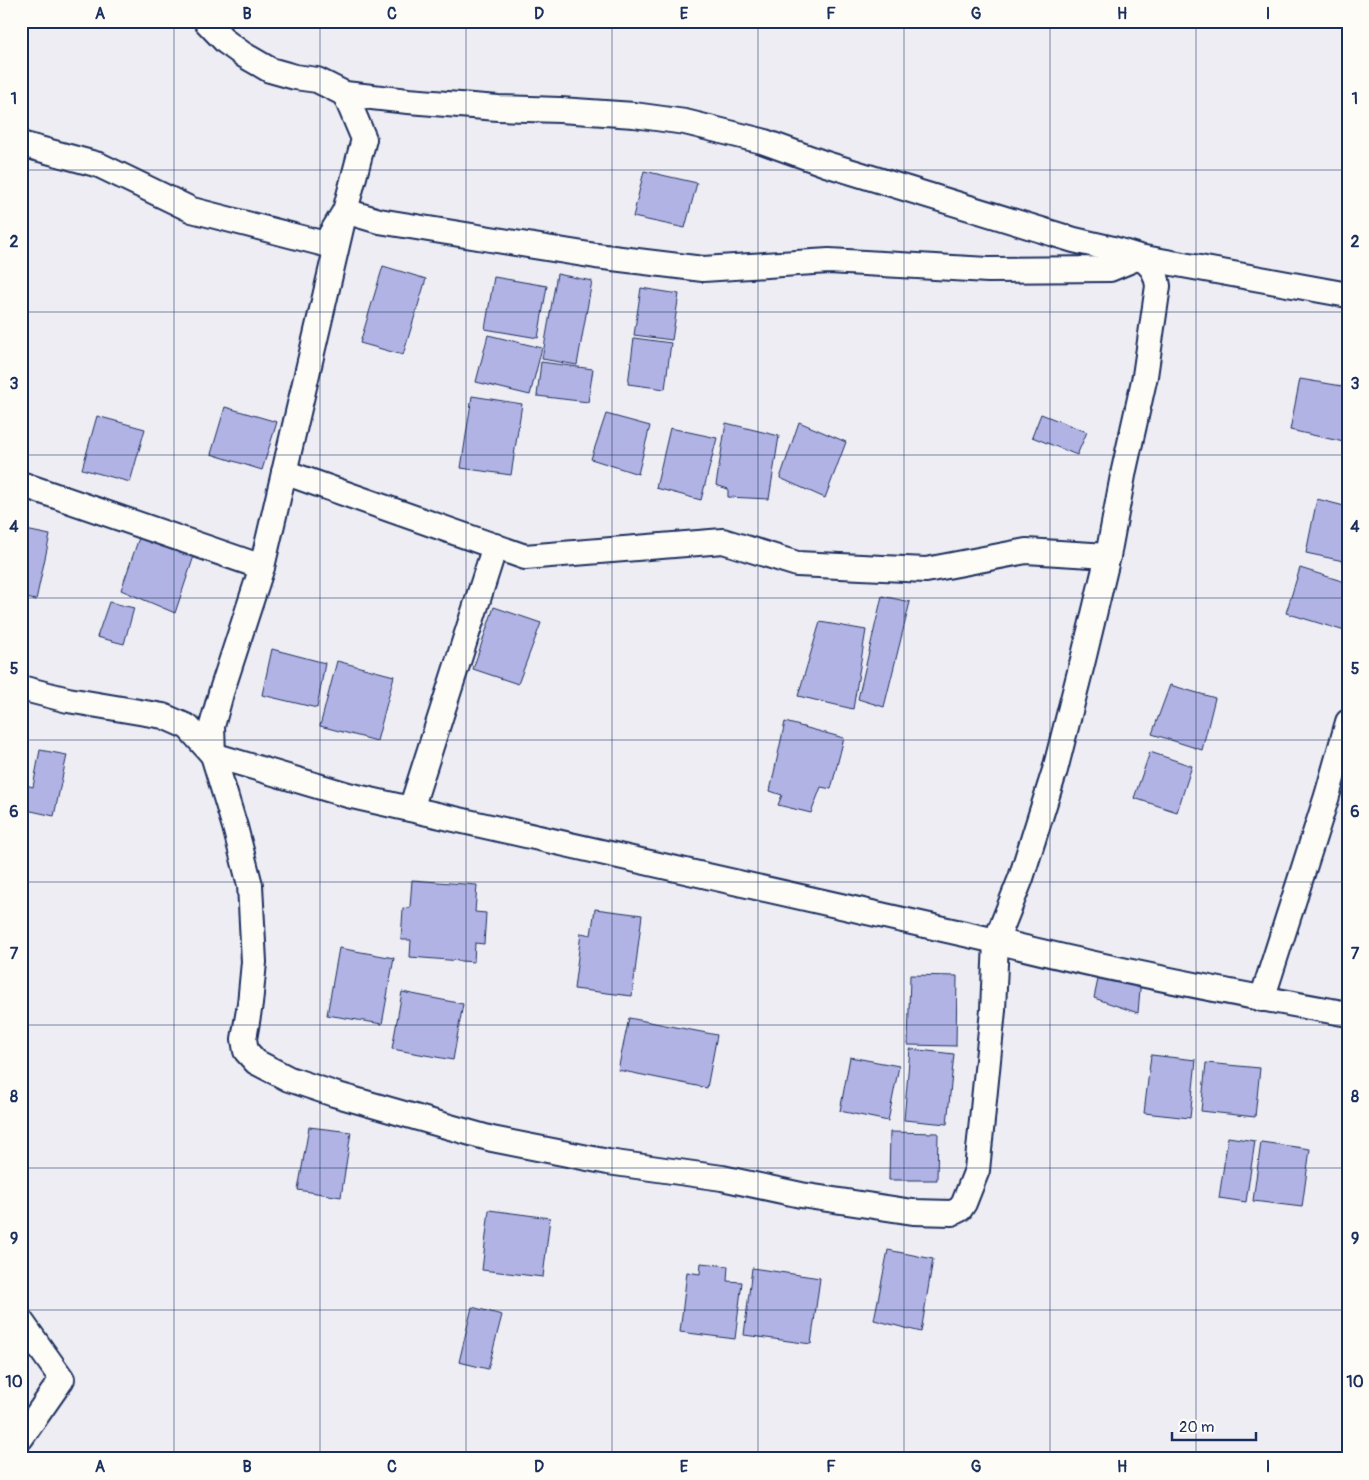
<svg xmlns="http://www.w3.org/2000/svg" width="1369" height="1480" font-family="Pangolin,sans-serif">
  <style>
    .building { fill: #b1b3e4; stroke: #1b2f5e }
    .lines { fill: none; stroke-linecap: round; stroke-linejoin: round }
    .minor-casing { stroke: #1b2f5e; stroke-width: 28 }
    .minor { stroke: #fdfcf7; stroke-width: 24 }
    .grid { fill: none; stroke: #1b2f5e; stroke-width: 1; stroke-opacity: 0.55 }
    .neatline { fill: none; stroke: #1b2f5e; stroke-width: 2 }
    .grid-label { font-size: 16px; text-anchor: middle; font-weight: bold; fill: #1b2f5e }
  </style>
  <rect width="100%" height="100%" fill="#eeedf3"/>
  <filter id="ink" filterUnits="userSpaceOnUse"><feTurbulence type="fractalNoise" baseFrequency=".02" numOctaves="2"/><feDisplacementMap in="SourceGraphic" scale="10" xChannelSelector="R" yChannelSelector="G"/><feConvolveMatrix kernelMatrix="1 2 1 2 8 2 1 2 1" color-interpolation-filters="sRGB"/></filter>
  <g filter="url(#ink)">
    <g class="building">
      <polygon points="644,171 697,183 685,228 633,217"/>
      <polygon points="383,266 426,279 403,355 360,343"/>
      <polygon points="557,274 592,281 577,365 542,359"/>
      <polygon points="494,277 547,286 538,338 485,329"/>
      <polygon points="641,288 679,294 672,340 634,335"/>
      <polygon points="488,335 542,348 530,395 476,382"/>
      <polygon points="634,338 671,343 665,389 628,384"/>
      <polygon points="541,362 593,369 588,402 537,396"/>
      <polygon points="1300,379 1348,387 1348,443 1290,430"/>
      <polygon points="472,396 522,404 511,475 461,468"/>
      <polygon points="225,407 277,422 262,470 211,454"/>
      <polygon points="606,414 650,426 638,474 591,459"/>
      <polygon points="1041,414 1087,432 1077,455 1032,437"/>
      <polygon points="97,416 145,429 130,482 82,469"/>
      <polygon points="799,422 846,442 825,498 780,478"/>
      <polygon points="726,423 779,436 769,499 728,497 728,489 716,485"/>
      <polygon points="670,428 717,438 701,500 656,488"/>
      <polygon points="1317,499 1348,507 1348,562 1306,553"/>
      <polygon points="21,529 50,535 36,600 21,597"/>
      <polygon points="141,532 195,553 175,613 121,590"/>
      <polygon points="1300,568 1348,583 1348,632 1286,613"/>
      <polygon points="882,596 910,602 884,707 858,699"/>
      <polygon points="109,602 134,608 124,644 97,637"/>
      <polygon points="494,607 541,623 518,684 473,669"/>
      <polygon points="820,622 866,630 853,709 798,696"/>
      <polygon points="21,625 26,626 21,642"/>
      <polygon points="272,649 325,663 317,708 262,695"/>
      <polygon points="337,661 394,676 377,741 320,726"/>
      <polygon points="1170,685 1215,698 1202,750 1152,734"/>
      <polygon points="785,722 844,738 831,789 821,787 811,813 778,805 782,795 770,791"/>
      <polygon points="40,750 67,755 54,816 22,809 26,785 33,787"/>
      <polygon points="1150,752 1192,766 1177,812 1134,798"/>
      <polygon points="412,880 477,885 475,912 486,913 484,944 475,943 474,962 410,957 411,940 401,940 403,909 410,907"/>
      <polygon points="595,909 642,915 632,996 574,989 581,933 591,935"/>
      <polygon points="339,948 394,958 382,1024 327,1015"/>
      <polygon points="1100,970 1141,977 1138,1013 1094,998"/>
      <polygon points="910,975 957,976 956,1046 908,1045"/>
      <polygon points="402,992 463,1004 453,1060 392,1049"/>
      <polygon points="629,1018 717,1035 707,1088 618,1070"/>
      <polygon points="910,1049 954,1054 947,1124 904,1120"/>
      <polygon points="1151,1055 1196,1060 1190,1118 1144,1113"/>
      <polygon points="850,1057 899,1066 888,1121 840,1111"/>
      <polygon points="1206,1063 1260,1068 1255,1117 1201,1111"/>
      <polygon points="309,1127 351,1132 341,1197 298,1190"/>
      <polygon points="890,1132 938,1133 937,1180 889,1180"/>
      <polygon points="1228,1137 1255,1141 1246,1202 1219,1198"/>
      <polygon points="1261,1142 1310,1149 1302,1207 1253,1201"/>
      <polygon points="489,1210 550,1218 543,1277 482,1270"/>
      <polygon points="888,1250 933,1259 921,1332 874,1320"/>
      <polygon points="701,1263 728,1266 727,1281 742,1282 735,1339 680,1332 687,1272 700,1274"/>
      <polygon points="752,1268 820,1278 811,1344 744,1335"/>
      <polygon points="472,1307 502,1315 488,1369 459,1362"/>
    </g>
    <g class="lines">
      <g class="minor-casing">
        <g id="minor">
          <polyline points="206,21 226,42 244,55 270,70 295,77 317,80 345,94 408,101 498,108 560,110 634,115 685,122 762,141 826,164 1074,240 1113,249 1139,257 1348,295"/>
          <path d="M345,94L364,139L345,211L262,567L221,693L212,726L213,755L235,827L250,885L254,962L250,1004L244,1039L246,1051L256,1062L289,1079L334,1094L492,1139L608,1162L722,1178L801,1195L913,1212L952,1213L960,1209L964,1203L977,1170L993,1010L996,941L1021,878L1055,770L1083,660L1108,556L1124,470L1145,376L1158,286C1156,272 1152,265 1139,257"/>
          <polyline points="21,144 99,165 192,210 325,244 345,211 379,221 596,256 703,269 829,261 988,270 1110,269 1139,257"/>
          <polyline points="284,472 525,557 723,541 797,564 926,570 1026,551 1108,556"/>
          <polyline points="21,484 262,567"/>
          <path d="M21,688L68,700L163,716L188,727L213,755L348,795L996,941C1112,970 1230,993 1348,1014"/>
          <polyline points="411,809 495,546"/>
          <polyline points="1262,999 1327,796 1348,722"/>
          <polyline points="21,1321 62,1379 21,1438"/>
        </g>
      </g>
      <use href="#minor" class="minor"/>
    </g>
  </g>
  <path class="grid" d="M174,21V1459M320,21V1459M466,21V1459M612,21V1459M758,21V1459M904,21V1459M1050,21V1459M1196,21V1459M21,170H1348M21,312H1348M21,455H1348M21,598H1348M21,740H1348M21,882H1348M21,1025H1348M21,1168H1348M21,1310H1348"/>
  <rect width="1369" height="1480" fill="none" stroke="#fdfcf7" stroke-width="55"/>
  <path d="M1172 1432v8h84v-8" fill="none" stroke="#1b2f5e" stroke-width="2.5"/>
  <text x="1179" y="1432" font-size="15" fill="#1b2f5e" stroke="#fdfcf7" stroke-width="4" paint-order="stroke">20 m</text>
  <rect x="28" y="28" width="1314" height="1424" class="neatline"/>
  <g class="grid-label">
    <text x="100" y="19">A</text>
    <text x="247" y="19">B</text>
    <text x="392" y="19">C</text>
    <text x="539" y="19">D</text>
    <text x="684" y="19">E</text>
    <text x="831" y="19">F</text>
    <text x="976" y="19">G</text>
    <text x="1122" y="19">H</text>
    <text x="1268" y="19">I</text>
    <text x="14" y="104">1</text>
    <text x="1355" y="104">1</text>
    <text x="14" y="247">2</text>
    <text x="1355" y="247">2</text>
    <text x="14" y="389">3</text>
    <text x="1355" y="389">3</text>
    <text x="14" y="532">4</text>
    <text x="1355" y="532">4</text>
    <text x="14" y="674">5</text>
    <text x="1355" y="674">5</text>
    <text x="14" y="817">6</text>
    <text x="1355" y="817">6</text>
    <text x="14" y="959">7</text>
    <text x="1355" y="959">7</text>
    <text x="14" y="1102">8</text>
    <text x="1355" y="1102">8</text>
    <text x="14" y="1244">9</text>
    <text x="1355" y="1244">9</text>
    <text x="14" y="1387">10</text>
    <text x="1355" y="1387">10</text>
    <text x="100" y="1472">A</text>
    <text x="247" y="1472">B</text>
    <text x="392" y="1472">C</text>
    <text x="539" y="1472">D</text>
    <text x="684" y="1472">E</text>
    <text x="831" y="1472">F</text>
    <text x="976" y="1472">G</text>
    <text x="1122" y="1472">H</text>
    <text x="1268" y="1472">I</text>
  </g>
</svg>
